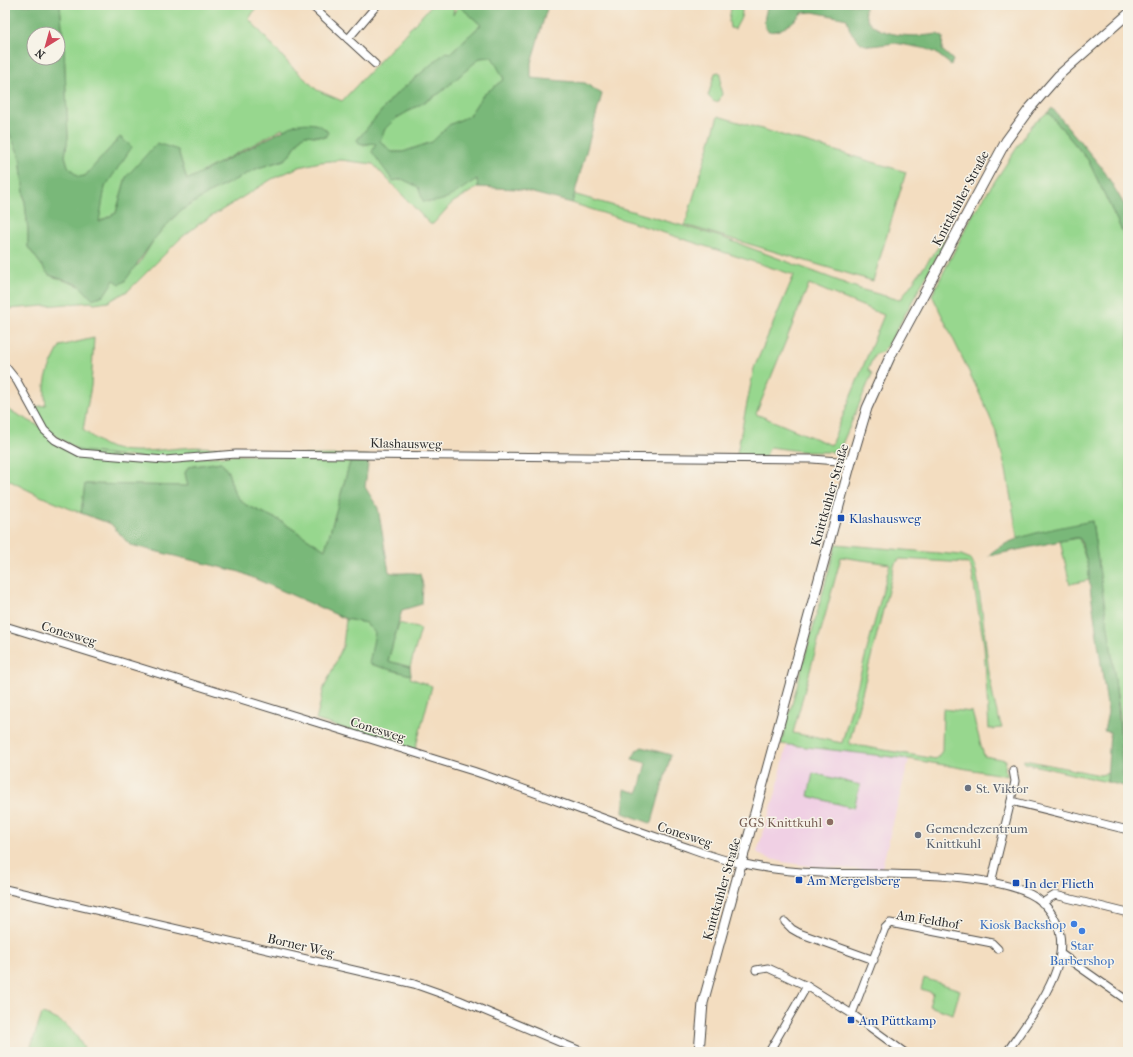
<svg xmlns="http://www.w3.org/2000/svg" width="1133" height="1057" font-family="'IM FELL French Canon',serif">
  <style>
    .built { fill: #f0d0e4 }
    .green { fill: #97d78e; stroke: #61815c; fill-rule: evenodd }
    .forest { fill: #79b879; stroke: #527252; fill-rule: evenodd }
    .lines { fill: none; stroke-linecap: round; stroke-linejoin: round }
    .minor-casing { stroke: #494641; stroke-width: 9 }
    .tertiary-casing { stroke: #494641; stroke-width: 11 }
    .minor { stroke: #fff; stroke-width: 7 }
    .tertiary { stroke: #fff; stroke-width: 9 }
    .transit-dot { fill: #1a4fb4; stroke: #f7f3e8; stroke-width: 1.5 }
    .worship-dot { fill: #6b7280; stroke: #f7f3e8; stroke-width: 1.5 }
    .education-dot { fill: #8d6e63; stroke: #f7f3e8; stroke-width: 1.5 }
    .shop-dot { fill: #3f7fe0; stroke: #f7f3e8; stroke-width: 1.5 }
    .labels { text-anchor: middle; stroke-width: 3; stroke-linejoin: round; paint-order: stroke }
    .street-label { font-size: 13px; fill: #2b2b2b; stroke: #f7f3e8 }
    .transit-label { font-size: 13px; fill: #164399; stroke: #f7f3e8; text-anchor: start }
    .worship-label { font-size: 13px; fill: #5b616d; stroke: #f7f3e8; text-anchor: start }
    .education-label { font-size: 13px; fill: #785e54; stroke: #f7f3e8; text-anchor: end }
    .shop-label { font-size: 13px; fill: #366cbe; stroke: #f7f3e8; text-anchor: end }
  </style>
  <rect width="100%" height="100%" fill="#f7f3e8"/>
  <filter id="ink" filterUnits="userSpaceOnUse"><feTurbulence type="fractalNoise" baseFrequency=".025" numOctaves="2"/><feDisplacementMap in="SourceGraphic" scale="8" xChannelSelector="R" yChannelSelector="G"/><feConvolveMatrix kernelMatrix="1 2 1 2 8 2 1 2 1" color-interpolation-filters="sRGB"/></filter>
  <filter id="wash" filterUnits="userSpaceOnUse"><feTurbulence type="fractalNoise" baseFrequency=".012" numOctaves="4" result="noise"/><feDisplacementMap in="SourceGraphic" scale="16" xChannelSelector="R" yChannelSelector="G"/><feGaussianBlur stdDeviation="0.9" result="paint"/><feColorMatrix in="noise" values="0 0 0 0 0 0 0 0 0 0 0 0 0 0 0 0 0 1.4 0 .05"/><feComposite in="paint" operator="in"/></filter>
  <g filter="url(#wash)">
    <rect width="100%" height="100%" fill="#f3ddc0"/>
    <polygon class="built" points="787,745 909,759 881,871 810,866 783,862 764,857 757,852 776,792"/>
    <g class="green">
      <polygon points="5,5 7,5 10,11 8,57 5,72"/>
      <polygon points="60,5 258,5 249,19 290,65 317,90 342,101 432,5 454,5 453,15 458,5 481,25 450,53 446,52 394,96 357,140 364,145 373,143 377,144 375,149 402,178 443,200 477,178 478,187 452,203 433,224 430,224 373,164 341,160 320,162 299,167 272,179 199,224 181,238 129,290 108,302 94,304 91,302 9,309 5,311 5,123 20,157 28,230 28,247 49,275 104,295 114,280 139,264 155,238 180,211 211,192 258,168 284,160 289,156 301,138 305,135 326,137 282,129 187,180 178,150 126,177 116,213 98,222 105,187 131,147 120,137 85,176 78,177 68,166 65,156 68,137 64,48"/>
      <path d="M740,6C745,14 739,21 735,29L730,28L729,21L731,8Z"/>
      <polygon points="492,56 504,79 482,96 469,116 449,125 432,142 403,152 392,152 380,141 385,129 395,119 440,93 480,58"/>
      <polygon points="719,72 721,74 720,87 722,94 719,101 714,102 708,96 715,73"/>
      <polygon points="1048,112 1088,160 1122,231 1128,251 1128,782 1121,773 1120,715 1092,521 1018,539 1006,470 996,432 984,403 932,295 973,214 1032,125"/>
      <polygon points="718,116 906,172 873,281 685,225"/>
      <path d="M573,194L721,237L863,290L900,300L939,246L947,231L941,249L892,338L882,352L875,354L868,369L872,374L840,449L834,452H807L770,447L765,457L736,458L754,368L794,275L572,203ZM809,284L884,315L831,445L756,414Z"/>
      <path d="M94,338L91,386L83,430C92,436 100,444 111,448C133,454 159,450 181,448C202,446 222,448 242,451L165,460L80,451L44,429L35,407L46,405C42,378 49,369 60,346Z"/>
      <path d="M5,408L41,427L66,448L145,461L237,455H352L325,550L279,520L246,505L239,499L234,492L228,472L221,462L188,467L185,473L188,486L85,484L81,513C55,503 30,492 5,478Z"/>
      <polygon points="1079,538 1089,570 1089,580 1070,584 1060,541"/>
      <path d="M836,544L961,555L971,559C978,570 978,585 980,598C987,640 987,689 1002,728L989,729L984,645L971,567L967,563L900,559L895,563L849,744L936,759L942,751L943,709L972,712L984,756L1006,760L1005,769L1008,776L909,759L781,744ZM841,557L890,564L842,743L793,733Z"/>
      <polygon points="346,619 366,623 375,633 370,664 411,675 410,678 432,686 415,750 316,720 324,688 343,646"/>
      <polygon points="399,623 421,629 410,667 388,661"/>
      <polygon points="1024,760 1100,775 1108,773 1107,782 1024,763"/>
      <polygon points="813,773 860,785 854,808 808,796"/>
      <polygon points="924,978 960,990 953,1014 929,1006 933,993 921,989"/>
      <path d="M42,1014C66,1021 74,1030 86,1052H29Z"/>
    </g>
    <g class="forest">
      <path d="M7,5H60L64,48L68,137L65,156L68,166L78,177L85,176L120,137L132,147L105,187L99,222L116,213L126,177L157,143L178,150L187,180L294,125C306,122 320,122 328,132L326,137L305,135L301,138L289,156L284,160L258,168L211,192L180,211L155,238L125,281L120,284L114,280L104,295L92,299L79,285L49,275L28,247V230L20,157L5,123V72L8,57L10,11ZM34,34H58V58H34Z"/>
      <path d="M458,5H548L531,63V78L585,83L602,94L572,203L517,189L478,187L477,179C460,189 444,206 423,201L418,187L402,179L393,181L372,152L376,144C370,142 365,146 359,143L357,140L394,96L446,52L450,53L481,25ZM492,57L504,79L482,96L469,116L449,125L432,142L403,152H392L380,141L385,129L395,119L440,93L480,58Z"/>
      <path d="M768,5H865C860,38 916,38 937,34L943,37L942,50L953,60L951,65L936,53L927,49L895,43L871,46L862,44L850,31L847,19L813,12L802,13C784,33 754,45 768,5Z"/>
      <polygon points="1052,108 1103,169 1128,211 1128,251 1122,231 1088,160 1048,112"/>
      <path d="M352,455L369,456L365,487L378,508L389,572C401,575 408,571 420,574L423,585L422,604L402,610L388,661L410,667L411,675L369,664L375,633L366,623L346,619L240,572L130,545L111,524L81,513L85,484L188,486L185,473L188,467L221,462L228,472L234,492L239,499L246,505L279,520L325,550Z"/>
      <path d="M1092,521C1104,604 1120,688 1122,771C1122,777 1128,780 1128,787L1107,782L1110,732L1104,731L1108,712L1089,580V570L1081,540L1079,538H1075L988,556C1007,535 1064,527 1092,521Z"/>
      <path d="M642,747L671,755L652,822L650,823L623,813C623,804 626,798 624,789L638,793L646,763L632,759L637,750Z"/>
    </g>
  </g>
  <g filter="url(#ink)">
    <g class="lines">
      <g class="minor-casing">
        <g id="minor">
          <polyline points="311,5 375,64"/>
          <polyline points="348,39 377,5"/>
          <polyline points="5,366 17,381 44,430 55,440 80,453 165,460 236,454 812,459 851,462"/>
          <path d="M5,626C117,660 229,695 341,730C385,744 429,757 473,771C538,793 602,819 668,841C692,848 715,859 740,863C766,869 794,872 821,873C871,875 1006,869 1042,902C1090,948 1034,1011 1007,1052"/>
          <polyline points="1011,801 1015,781 1013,770"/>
          <polyline points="991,883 1011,801 1128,830"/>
          <polyline points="5,889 414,984 459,1000 583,1052"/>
          <polyline points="1042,903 1055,895 1128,913"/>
          <polyline points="785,922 792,929 799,933 874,960"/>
          <polyline points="1061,954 1128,1001"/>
          <polyline points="756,970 768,968 807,986 769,1052"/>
          <polyline points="807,986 852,1014 904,1052"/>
          <polyline points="852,1014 885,928 890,923 992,943 998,949"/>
        </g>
      </g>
      <g class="tertiary-casing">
        <polyline id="tertiary" points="699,1052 703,1003 851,462 867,408 890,357 1006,141 1030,108 1059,75 1128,14"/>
      </g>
      <use href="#minor" class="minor"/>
      <use href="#tertiary" class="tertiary"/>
    </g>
  </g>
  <g class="transit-dot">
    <rect x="837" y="514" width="8" height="8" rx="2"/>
    <rect x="795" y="876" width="8" height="8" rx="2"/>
    <rect x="1012" y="879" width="8" height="8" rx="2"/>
    <rect x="847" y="1016" width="8" height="8" rx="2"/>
  </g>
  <g class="worship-dot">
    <circle cx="968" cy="788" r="4"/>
    <circle cx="918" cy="835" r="4"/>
  </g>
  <circle class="education-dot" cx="830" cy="822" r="4"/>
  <g class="shop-dot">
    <circle cx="1074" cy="924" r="4"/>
    <circle cx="1082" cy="931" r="4"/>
  </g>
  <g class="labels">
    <g class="street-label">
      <text transform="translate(960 198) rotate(-62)" y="5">Knittkuhler Straße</text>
      <text transform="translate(406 443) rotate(1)" y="5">Klashausweg</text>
      <text transform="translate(829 495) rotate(-74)" y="5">Knittkuhler Straße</text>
      <text transform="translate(69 633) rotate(17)" y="5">Conesweg</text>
      <text transform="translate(378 729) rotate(17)" y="5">Conesweg</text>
      <text transform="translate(685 834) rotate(18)" y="5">Conesweg</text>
      <text transform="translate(721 889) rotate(-74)" y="5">Knittkuhler Straße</text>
      <text transform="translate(928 919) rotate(9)" y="5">Am Feldhof</text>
      <text transform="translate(301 945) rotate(13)" y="5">Borner Weg</text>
    </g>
    <g class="transit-label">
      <text x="849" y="523">Klashausweg</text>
      <text x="807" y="885">Am Mergelsberg</text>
      <text x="1024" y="888">In der Flieth</text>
      <text x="859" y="1025">Am Püttkamp</text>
    </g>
    <g class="worship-label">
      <text x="976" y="793">St. Viktor</text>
      <text x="926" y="833">Gemendezentrum<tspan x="926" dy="15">Knittkuhl</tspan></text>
    </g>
    <g class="education-label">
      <text x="822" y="827">GGS Knittkuhl</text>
    </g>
    <g class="shop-label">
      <text x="1066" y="929">Kiosk Backshop</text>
      <text x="1082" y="950" text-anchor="middle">Star<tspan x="1082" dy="15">Barbershop</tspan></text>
    </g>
  </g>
  <rect width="1133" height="1057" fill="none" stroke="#f7f3e8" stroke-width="20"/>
  <g transform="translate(46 46) rotate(217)"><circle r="19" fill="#f7f3e8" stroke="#a5a39c"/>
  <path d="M0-3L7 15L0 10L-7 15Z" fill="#d1495b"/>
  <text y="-6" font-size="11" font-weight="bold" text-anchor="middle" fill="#2b2b2b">N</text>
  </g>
</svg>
